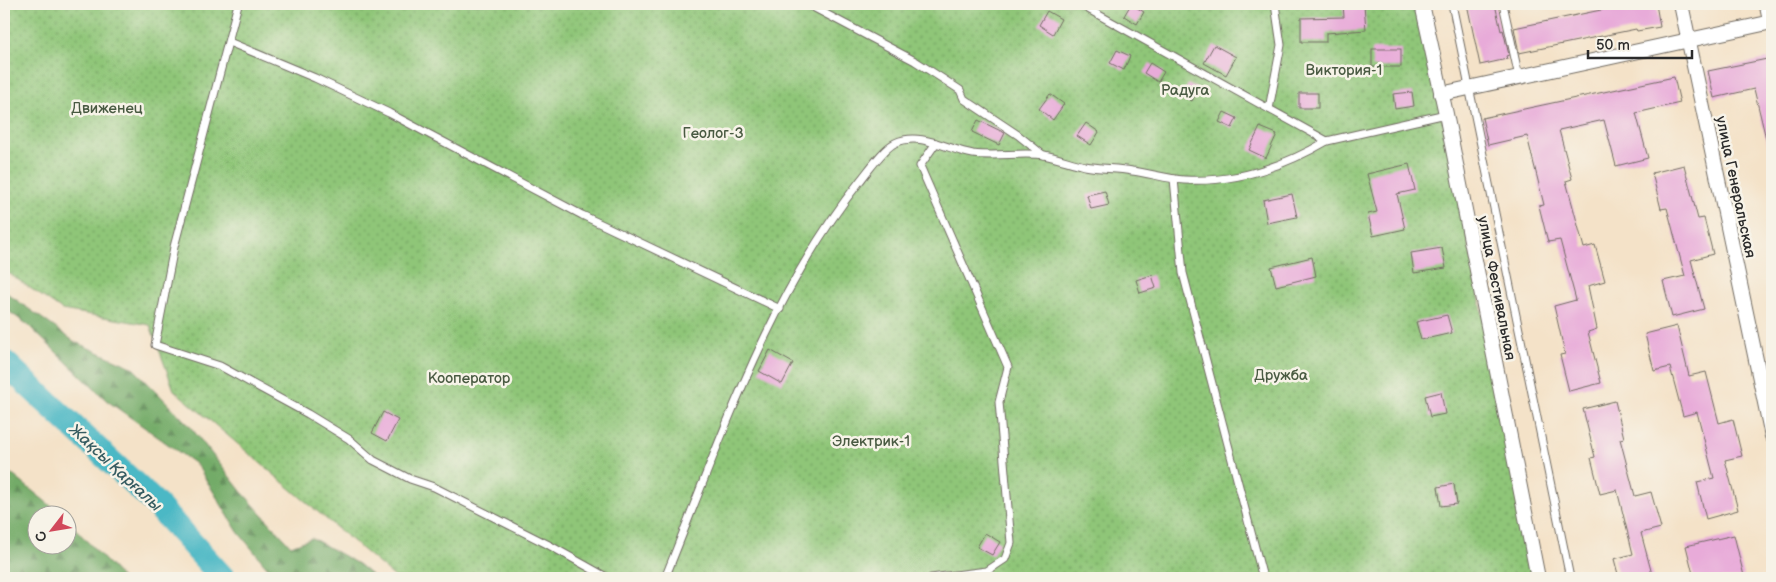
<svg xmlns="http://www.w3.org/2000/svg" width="1776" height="582" font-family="'Balsamiq Sans',sans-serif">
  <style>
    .forest { fill: url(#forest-firs); stroke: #4f6b4a }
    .park { fill: url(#park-dots); stroke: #5d7852 }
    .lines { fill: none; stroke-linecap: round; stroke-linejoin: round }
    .river { stroke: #4bb8c5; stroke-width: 25 }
    .building { fill: #e8abd9 }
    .lane-casing { stroke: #716b62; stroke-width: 9 }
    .street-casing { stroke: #716b62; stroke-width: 16 }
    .lane { stroke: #fff; stroke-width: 7 }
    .street { stroke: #fff; stroke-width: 14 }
    .labels { text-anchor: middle; stroke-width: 5; stroke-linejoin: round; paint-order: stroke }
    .park-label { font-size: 15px; fill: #495a42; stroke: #f7f3e8 }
    .street-label { font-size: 15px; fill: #2b2b2b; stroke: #f7f3e8 }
    .water-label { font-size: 16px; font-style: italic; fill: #365c61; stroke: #f7f3e8 }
  </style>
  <defs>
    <pattern id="forest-firs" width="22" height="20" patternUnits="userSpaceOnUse" patternTransform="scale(1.25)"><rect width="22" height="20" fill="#73ab68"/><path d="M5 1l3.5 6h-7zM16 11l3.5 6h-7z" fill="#5f8b56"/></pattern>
    <pattern id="park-dots" width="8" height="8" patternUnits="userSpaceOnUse" patternTransform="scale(1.25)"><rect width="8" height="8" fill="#8fc678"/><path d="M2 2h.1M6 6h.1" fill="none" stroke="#75a163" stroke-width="1.8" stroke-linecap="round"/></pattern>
  </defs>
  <rect width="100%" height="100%" fill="#f7f3e8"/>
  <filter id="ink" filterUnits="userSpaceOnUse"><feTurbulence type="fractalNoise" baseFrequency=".02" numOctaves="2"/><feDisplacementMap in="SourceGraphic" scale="10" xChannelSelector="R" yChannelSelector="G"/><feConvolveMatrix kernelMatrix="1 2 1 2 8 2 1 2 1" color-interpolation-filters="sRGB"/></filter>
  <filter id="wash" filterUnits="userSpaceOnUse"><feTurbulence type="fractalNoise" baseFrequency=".0096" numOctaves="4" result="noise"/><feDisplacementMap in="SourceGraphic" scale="20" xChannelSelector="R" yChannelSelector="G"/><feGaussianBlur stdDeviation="1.12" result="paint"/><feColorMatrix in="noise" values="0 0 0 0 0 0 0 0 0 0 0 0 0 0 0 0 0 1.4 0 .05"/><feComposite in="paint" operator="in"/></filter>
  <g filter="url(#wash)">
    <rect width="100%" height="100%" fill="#f4e2c8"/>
    <g class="forest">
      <polygon points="4,291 75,342 132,367 189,425 241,491 291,546 312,538 358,564 375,578 276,578 238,532 197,465 106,400 28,325 4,308"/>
      <polygon points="4,468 61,514 38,514 38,544 68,544 68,521 122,578 4,578"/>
    </g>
    <polygon class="park" points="4,4 1422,4 1534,578 396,578 174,390 150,325 62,310 4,270"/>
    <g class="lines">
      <polyline class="river" points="4,362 155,503 223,578"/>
    </g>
    <g id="blocks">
      <g class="building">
        <polygon points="1131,4 1144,12 1137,24 1124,16"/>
        <polygon points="1343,4 1364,4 1366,30 1326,33 1326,42 1301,42 1301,18 1344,17"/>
        <polygon points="1467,4 1495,4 1501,31 1503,30 1509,55 1506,56 1507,59 1480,65"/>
        <polygon points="1630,4 1656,4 1660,27 1637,31 1636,29 1519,53 1514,28"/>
        <polygon points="1047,11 1061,19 1053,34 1039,25"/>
        <polygon points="1214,45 1236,57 1226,75 1204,63"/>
        <rect x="1372" y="49" width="29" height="18"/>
        <polygon points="1117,50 1130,56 1124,70 1110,63"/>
        <polygon points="1772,58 1772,146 1768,147 1754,89 1714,98 1708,71"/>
        <polygon points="1150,63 1164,72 1158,82 1144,73"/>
        <polygon points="1674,77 1680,103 1636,113 1648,158 1616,166 1604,120 1559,130 1572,179 1566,181 1584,248 1595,245 1605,281 1588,286 1597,329 1588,332 1601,383 1569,391 1560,355 1565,354 1554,306 1576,300 1560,240 1548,242 1539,206 1544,205 1527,136 1488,145 1482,118"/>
        <polygon points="1188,84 1198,89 1192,101 1182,96"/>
        <polygon points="1412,92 1414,106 1395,109 1393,94"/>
        <rect x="1299" y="93" width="19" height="15"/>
        <polygon points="1050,94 1064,104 1053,120 1039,109"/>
        <polygon points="1224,112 1237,118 1232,128 1219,122"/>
        <polygon points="978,120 1005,133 999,145 972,132"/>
        <polygon points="1086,123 1099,132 1091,145 1077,136"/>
        <polygon points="1260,127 1277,134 1266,158 1249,150"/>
        <polygon points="1409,164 1415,190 1397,194 1405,229 1373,236 1368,214 1377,212 1367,174"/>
        <polygon points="1684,165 1698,219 1704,218 1713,254 1691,260 1704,309 1672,317 1663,281 1685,276 1667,208 1661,209 1652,173"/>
        <polygon points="1105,191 1109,205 1091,209 1087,195"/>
        <polygon points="1292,194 1297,217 1267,223 1263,200"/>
        <polygon points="1442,248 1446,268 1414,273 1411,253"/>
        <polygon points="1312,257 1316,276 1276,286 1271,267"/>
        <polygon points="1152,275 1156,288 1140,293 1136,280"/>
        <polygon points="1447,315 1452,333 1421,340 1416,322"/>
        <polygon points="1677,326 1689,376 1706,372 1719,423 1733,419 1742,456 1725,460 1738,510 1706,519 1697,482 1714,478 1697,412 1683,416 1670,367 1654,371 1645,334"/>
        <polygon points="770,350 793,363 782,384 759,371"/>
        <polygon points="1441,392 1445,414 1430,417 1425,396"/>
        <polygon points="1615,401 1624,438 1620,439 1635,496 1651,492 1661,528 1641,533 1653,578 1619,578 1614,559 1633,554 1617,490 1600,494 1591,458 1595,457 1583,409"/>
        <polygon points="383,412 398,420 387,441 372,433"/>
        <polygon points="1454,484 1457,504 1441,506 1438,487"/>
        <polygon points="985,533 1000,542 992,555 977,547"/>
        <polygon points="1734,535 1744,576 1734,578 1694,578 1686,546"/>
      </g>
    </g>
  </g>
  <g filter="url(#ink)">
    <use href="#blocks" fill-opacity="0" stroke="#716b62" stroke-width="1"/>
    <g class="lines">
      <g class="lane-casing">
        <g id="lane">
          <polyline points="238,4 174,247 155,345 220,366 308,414 349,439 373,460 410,479 434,487 547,544 608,578"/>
          <polyline points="807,4 915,61 960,90 964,99 1018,135 1043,155"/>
          <polyline points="1079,4 1327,141 1446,114"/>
          <polyline points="1452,4 1570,578"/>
          <polyline points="1503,4 1519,77"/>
          <polyline points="1763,4 1767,24"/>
          <polyline points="229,42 315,78 389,113 582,215 780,309"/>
          <polyline points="1269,109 1281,45 1275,4"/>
          <polyline points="1174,179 1183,273 1263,578"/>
          <path d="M665,578C720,442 768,297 860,181C869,170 884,148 895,143C921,131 948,150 973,154C997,157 1021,152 1044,155C1058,158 1072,163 1085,166C1101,169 1117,168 1132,171C1149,173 1167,179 1184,180C1235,183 1283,167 1327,141"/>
          <polyline points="931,578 987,571 1005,559 1011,543 999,402 1008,367 920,166 936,143"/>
        </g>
      </g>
      <g class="street-casing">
        <g id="street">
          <polyline points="1422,4 1446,114 1538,578"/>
          <polyline points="1681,4 1772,436"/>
          <polyline points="1441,94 1772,22"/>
        </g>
      </g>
      <use href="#lane" class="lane"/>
      <use href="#street" class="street"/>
    </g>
  </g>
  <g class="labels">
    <g class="park-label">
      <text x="1344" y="75">Виктория-1</text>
      <text x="1185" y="95">Радуга</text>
      <text x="107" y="113">Движенец</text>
      <text x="713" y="138">Геолог-3</text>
      <text x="1281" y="380">Дружба</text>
      <text x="469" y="383">Кооператор</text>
      <text x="871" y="446">Электрик-1</text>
    </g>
    <g class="street-label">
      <text transform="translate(1736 187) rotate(78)" y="5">улица Генеральская</text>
      <text transform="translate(1497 288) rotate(79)" y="5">улица Фестивальная</text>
    </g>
    <g class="water-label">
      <text transform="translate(116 467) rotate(43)" y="6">Жақсы Қарғалы</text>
    </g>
  </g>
  <rect width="1776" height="582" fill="none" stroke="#f7f3e8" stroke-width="20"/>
  <g transform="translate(52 530) rotate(239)"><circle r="24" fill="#f7f3e8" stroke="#a5a39c"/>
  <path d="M0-4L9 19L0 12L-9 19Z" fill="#d1495b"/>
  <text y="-8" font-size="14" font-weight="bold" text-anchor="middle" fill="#2b2b2b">С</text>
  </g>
  <path d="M1588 50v8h104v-8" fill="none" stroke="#2b2b2b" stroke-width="2.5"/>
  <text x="1596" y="50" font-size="15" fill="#2b2b2b" stroke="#f7f3e8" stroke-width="4" paint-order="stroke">50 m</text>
</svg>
